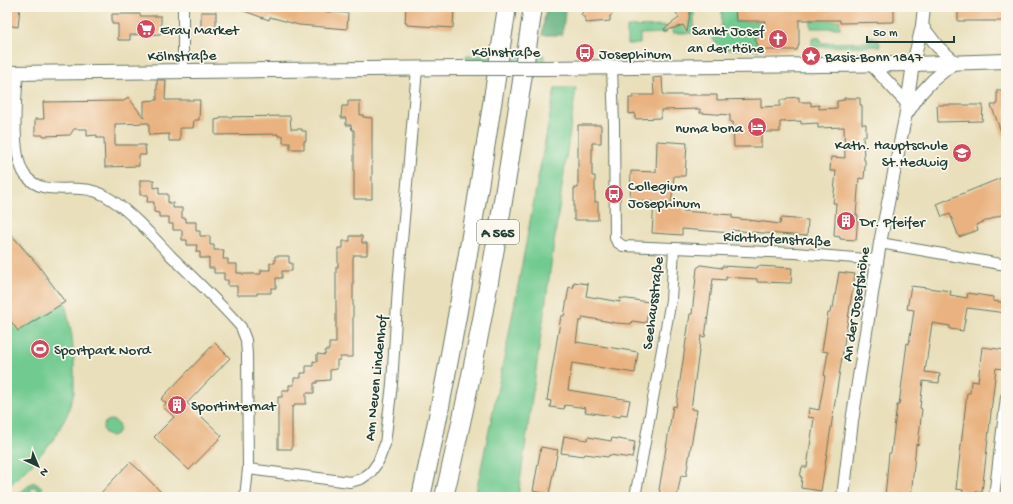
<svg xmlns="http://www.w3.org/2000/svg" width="1013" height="504" font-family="'Gochi Hand',sans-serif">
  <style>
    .green { fill: #71ca90; stroke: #488462 }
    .forest { fill: #5cae7a; stroke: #3e7657 }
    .building { fill: #e9b280 }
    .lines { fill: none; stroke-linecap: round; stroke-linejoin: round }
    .minor-casing { stroke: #667663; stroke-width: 12 }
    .tertiary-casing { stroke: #667663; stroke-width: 14 }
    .secondary-casing { stroke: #667663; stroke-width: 16 }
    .motorway-casing { stroke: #667663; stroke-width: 20 }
    .minor { stroke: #fff; stroke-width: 10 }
    .tertiary { stroke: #fff; stroke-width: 12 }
    .secondary { stroke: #fff; stroke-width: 14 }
    .motorway { stroke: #fff; stroke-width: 18 }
    .secondary-bridge-casing { stroke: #667663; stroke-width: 16; stroke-linecap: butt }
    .secondary-bridge { stroke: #fff; stroke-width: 14 }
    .labels { text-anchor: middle; stroke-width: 3.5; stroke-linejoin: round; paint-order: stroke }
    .shield { fill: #fbf7ec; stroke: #61756b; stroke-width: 1 }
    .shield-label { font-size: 14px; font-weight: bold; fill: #1f3d34 }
    .poi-label { font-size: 15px; fill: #1f3d34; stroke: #fbf7ec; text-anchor: start }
    .street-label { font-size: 15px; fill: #1f3d34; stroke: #fbf7ec }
  </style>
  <rect width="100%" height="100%" fill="#fbf7ec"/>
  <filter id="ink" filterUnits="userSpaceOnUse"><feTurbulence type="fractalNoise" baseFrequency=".025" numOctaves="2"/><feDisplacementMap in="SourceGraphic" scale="8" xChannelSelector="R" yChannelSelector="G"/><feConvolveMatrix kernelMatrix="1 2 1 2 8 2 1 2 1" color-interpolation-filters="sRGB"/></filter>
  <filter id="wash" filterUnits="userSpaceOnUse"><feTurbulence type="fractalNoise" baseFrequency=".012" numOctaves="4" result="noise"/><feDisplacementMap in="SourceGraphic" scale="16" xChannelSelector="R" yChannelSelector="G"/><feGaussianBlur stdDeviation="0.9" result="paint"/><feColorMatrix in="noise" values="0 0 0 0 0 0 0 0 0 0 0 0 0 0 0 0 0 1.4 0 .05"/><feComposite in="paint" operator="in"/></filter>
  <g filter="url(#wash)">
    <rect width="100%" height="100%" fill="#e9dfbb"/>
    <g class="green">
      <polygon points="691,7 694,7 694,33 672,33 672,27 675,28 688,24"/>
      <polygon points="722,7 735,7 736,21 763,21 763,29 756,37 756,42 761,50 723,49 713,40 713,33 721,33"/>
      <rect x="811" y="20" width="29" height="8"/>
      <polygon points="666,26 666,33 640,34 640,44 627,44 627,27"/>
      <path d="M869,37C875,36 880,40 880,46L812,47V38H820L821,43L869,42Z"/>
      <polygon points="544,55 544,60 466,61 466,56"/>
      <polygon points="555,88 576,88 518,497 475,497 507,344"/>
      <polygon points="7,230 38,265 65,302 72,336 74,362 74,393 67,415 53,440 33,463 7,488"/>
      <circle cx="111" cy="428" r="8"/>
      <polygon points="33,482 42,487 42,497 37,497 37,487 31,487 30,497 15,497"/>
    </g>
    <polygon class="forest" points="546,7 566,7 562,35 542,35"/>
    <g id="blocks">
      <g class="building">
        <polygon points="7,7 20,7 18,27 7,25"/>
        <polygon points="236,7 292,7 315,13 315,11 348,13 347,29 299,25 270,17 269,20 236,8"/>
        <polygon points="406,7 454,7 453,28 407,25 407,23 405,23"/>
        <polygon points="585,7 611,7 614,13 610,16 610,21 585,23 585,18 581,15"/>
        <polygon points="673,7 691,7 687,32 683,25 665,31 664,29 679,18"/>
        <polygon points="735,7 894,7 894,22 840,23 840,20 799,20 799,44 797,50 760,50 755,39 765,21 736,21"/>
        <rect x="958" y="7" width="48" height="14"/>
        <rect x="201" y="12" width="15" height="21"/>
        <polygon points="112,14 140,14 140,16 161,16 161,34 130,35 130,40 118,40 118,24 112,24"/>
        <polygon points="662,77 663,95 717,95 717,100 761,99 761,107 780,106 780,100 787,100 787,98 799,97 799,102 811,102 811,106 819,105 819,109 837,108 837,101 844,100 844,98 860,98 860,105 862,105 862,124 866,124 866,136 863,136 864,160 865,160 865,166 864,179 859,178 856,215 858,215 856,240 840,239 840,237 834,236 836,203 833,203 836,171 830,171 831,157 845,158 844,127 818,128 818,123 801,124 801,121 780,122 780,132 761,132 761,147 734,147 733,122 730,122 730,115 700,113 700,109 661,110 661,118 635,119 635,113 629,114 629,98 633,98 633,95 654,95 653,78"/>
        <polygon points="157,80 166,80 165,100 200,100 199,120 194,120 193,128 180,128 180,141 169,141 169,134 149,135 149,123 115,124 115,145 145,145 146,155 139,155 139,166 105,167 104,138 97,138 97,135 87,136 87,129 74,129 70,135 44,136 44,135 35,135 35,119 44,119 43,102 124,101 128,97 144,118 144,101 157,100"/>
        <polygon points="997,90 1006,90 1005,142 991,105 997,105"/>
        <polygon points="348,101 360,101 360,115 363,115 363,117 372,118 372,199 354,199 354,130 352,130 351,125 346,125 346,118 341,118 342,106 348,106"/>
        <polygon points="937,105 983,105 982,121 938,122"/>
        <polygon points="290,116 291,129 302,129 302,131 306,131 306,141 304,141 304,149 290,149 290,143 283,143 283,136 278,136 278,134 215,135 215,120 220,119 220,117"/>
        <polygon points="578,125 601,125 601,143 592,143 592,176 595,176 595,202 598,202 598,220 574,220 574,188 578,188"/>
        <polygon points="657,141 687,143 685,176 674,176 671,207 684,208 683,211 732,215 732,218 780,224 781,218 808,220 807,236 763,233 731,230 731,233 682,229 682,235 652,233 654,202 630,201 631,171 656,172"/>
        <polygon points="1006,176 1006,213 976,225 978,230 959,237 950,214 942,217 937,204"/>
        <polygon points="140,180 154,180 154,188 159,187 159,194 168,194 168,203 173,203 173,208 182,208 182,218 186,218 186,222 196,222 196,231 200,231 200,236 210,236 210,245 214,245 214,250 224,250 223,259 228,259 228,264 237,264 237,273 242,273 242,274 261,274 261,270 270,270 270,263 275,263 275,256 289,256 289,263 292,263 292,271 282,271 282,278 276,278 276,288 271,288 271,293 257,293 257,295 237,295 237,286 228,286 228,280 224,280 224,273 214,273 214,268 209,268 209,258 200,258 200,252 196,252 197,245 187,245 187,240 182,240 182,230 173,230 173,224 169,224 169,217 159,217 159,213 154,212 154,202 147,202 148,195 140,195"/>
        <polygon points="7,230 38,265 65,302 18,331 7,316"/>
        <polygon points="350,236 362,236 362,243 367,243 367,255 354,255 353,258 353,357 340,357 340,360 337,360 337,369 330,370 330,380 317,381 317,383 314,383 314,393 306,393 306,404 295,404 295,406 292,407 292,449 278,449 278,397 282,397 282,390 289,390 289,385 294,385 294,378 301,378 301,373 306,373 306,366 313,366 313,361 317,362 317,354 325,355 325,350 329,350 329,343 336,343 336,267 338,267 338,248 343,248 343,241 350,241"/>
        <polygon points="701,265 722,268 722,266 757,268 758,266 792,268 791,283 757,282 757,279 726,277 726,280 713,279 705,337 701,336 691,409 697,410 686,476 681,475 677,497 659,497 660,490 659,490 673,406 676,407 690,314 692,314 697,268"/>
        <polygon points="839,272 855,274 821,491 801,488 802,477 800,477 802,467 807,467 814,418 808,417 809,408 819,410 825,376 824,376 828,352 822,351 828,313 830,313 831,307 833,308"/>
        <polygon points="574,282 588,284 586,296 620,302 620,298 649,302 646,323 632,321 631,324 616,323 583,317 582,321 579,321 576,342 638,352 635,373 572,363 568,390 630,400 627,415 621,414 620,417 585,412 586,408 565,405 564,409 550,407 551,401 547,400 561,316 564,316 569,287 573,288"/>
        <polygon points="911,286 951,291 950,295 967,298 968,293 993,297 993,301 1006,303 1006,313 967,308 963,331 950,329 950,326 932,323 925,372 940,374 939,383 923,381 920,408 922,409 918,445 916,444 911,497 885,497 889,453 891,453 897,405 899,405 907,343 909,344 914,310 907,309"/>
        <polygon points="215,343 230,358 187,403 222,436 189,470 154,437 174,417 163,407 166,403 161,399"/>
        <polygon points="982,347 1006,350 1006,367 1003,367 1003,369 996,368 982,492 976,491 976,497 962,497 963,490 956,489 967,393 970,393 971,381 978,382"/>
        <polygon points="564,436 587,440 588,437 611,441 612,438 635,442 632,458 609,455 608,457 585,454 584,456 561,453"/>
        <polygon points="541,447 558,450 549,494 533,491"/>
        <polygon points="130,462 137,468 166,497 97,497"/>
      </g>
    </g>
  </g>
  <g filter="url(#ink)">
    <use href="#blocks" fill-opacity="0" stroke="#667663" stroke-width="1"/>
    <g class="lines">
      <g class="minor-casing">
        <g id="minor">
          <polyline points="183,7 183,72"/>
          <polyline points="612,67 614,125 615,238 617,242 623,246 674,248 671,300 635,497"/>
          <path d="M18,73C16,96 11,156 25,175C40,194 60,187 81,189C91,189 103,194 112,200C134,215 153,237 171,256C195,279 219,302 241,327L246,340L247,355L248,469L350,482L361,479L371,472L378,462L385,444L392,384L398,287L417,69"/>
          <polyline points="880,243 1006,265"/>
          <polyline points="674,248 795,253 878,260"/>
          <polyline points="245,497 248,469"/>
          <polyline points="994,497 1006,397"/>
        </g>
      </g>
      <g class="tertiary-casing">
        <g id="tertiary">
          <polyline points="871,64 906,102"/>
          <polyline points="906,115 920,94 933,80 955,62 938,47 922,26"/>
          <polyline points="843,497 852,421 880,243 905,118 913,64 922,26 924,7"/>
        </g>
      </g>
      <g class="secondary-casing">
        <g id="secondary">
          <polyline points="543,68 913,64 1006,61"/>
          <polyline points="7,73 463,68"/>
        </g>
      </g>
      <g class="motorway-casing">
        <g id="motorway">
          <path d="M421,497C457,335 482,171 507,7"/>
          <path d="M444,497C483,336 509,171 533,7"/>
        </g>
      </g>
      <use href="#minor" class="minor"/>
      <use href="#tertiary" class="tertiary"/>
      <use href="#secondary" class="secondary"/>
      <use href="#motorway" class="motorway"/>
      <g class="secondary-bridge-casing">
        <polyline id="secondary-bridge" points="463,68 543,68"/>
      </g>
      <use href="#secondary-bridge" class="secondary-bridge"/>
    </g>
  </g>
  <defs>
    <g id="supermarket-disc" transform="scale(1)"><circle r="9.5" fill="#d1495b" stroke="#fbf7ec"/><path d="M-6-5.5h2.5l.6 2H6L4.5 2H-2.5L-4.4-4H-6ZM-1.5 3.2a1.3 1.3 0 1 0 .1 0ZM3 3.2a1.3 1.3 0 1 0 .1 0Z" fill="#fff"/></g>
    <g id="church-disc" transform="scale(1)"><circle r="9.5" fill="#d1495b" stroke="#fbf7ec"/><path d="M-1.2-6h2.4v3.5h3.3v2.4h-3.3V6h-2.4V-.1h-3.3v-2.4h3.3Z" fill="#fff"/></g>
    <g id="bus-disc" transform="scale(1)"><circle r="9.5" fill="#d1495b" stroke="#fbf7ec"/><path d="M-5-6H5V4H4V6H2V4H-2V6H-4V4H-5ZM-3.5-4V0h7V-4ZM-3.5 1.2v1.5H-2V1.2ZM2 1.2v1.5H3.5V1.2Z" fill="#fff"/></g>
    <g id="sight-disc" transform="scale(1)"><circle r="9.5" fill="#d1495b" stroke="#fbf7ec"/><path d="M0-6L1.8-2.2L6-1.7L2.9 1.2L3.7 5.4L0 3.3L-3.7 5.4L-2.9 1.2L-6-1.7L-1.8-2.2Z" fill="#fff"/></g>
    <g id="hotel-disc" transform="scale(1)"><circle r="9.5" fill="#d1495b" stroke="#fbf7ec"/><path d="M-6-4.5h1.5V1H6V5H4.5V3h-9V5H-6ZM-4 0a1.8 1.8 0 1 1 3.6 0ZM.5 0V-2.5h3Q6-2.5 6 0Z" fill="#fff"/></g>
    <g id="school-disc" transform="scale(1)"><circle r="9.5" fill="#d1495b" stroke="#fbf7ec"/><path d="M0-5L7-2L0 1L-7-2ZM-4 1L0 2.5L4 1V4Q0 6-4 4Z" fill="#fff"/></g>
    <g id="building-disc" transform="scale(1)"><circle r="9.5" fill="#d1495b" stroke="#fbf7ec"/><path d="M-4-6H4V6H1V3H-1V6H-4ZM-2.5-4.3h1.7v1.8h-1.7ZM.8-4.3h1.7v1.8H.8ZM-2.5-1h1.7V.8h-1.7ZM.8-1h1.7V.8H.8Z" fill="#fff"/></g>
    <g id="stadium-disc" transform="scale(1)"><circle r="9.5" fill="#d1495b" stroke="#fbf7ec"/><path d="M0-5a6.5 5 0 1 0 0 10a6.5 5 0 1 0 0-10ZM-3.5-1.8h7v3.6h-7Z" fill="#fff"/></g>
  </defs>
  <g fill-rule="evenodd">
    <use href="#supermarket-disc" x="146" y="29"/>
    <use href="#church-disc" x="778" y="39"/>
    <use href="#bus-disc" x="585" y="53"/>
    <use href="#sight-disc" x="811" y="56"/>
    <use href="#hotel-disc" x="757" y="127"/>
    <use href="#school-disc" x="962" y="153"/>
    <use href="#bus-disc" x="614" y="194"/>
    <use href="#building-disc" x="846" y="221"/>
    <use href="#stadium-disc" x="40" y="349"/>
    <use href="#building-disc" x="177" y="405"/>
  </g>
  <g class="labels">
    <rect class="shield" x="477" y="220" width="42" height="24" rx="3"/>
    <g class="shield-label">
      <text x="498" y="237">A 565</text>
    </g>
    <g class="poi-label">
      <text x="160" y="34">Eray Market</text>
      <text x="764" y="35" text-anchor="end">Sankt Josef<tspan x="764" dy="17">an der Höhe</tspan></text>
      <text x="599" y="58">Josephinum</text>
      <text x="825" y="61">Basis-Bonn 1847</text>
      <text x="743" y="132" text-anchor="end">numa bona</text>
      <text x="948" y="149" text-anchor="end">Kath. Hauptschule<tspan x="948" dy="17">St.Hedwig</tspan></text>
      <text x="628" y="190">Collegium<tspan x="628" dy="17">Josephinum</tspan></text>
      <text x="860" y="226">Dr. Pfeifer</text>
      <text x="54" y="354">Sportpark Nord</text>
      <text x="191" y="410">Sportinternat</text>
    </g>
    <g class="street-label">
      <text x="506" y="56">Kölnstraße</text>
      <text transform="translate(182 55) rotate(-1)" y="5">Kölnstraße</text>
      <text transform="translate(777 238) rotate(3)" y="5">Richthofenstraße</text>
      <text transform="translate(652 303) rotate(-83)" y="5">Seehausstraße</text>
      <text transform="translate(855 304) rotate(-81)" y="5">An der Josefshöhe</text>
      <text transform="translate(375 378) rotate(-84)" y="5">Am Neuen Lindenhof</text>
    </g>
  </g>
  <rect width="1013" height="504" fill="none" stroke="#fbf7ec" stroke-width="24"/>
  <g transform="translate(38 466) rotate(136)" stroke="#fbf7ec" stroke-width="3" paint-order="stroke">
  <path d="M0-3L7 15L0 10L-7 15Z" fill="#1f3d34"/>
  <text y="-6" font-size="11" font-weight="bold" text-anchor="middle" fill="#1f3d34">N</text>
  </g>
  <path d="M867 36v6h87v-6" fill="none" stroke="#1f3d34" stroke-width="2"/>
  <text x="873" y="36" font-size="12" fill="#1f3d34" stroke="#fbf7ec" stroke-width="3" paint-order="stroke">50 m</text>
</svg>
